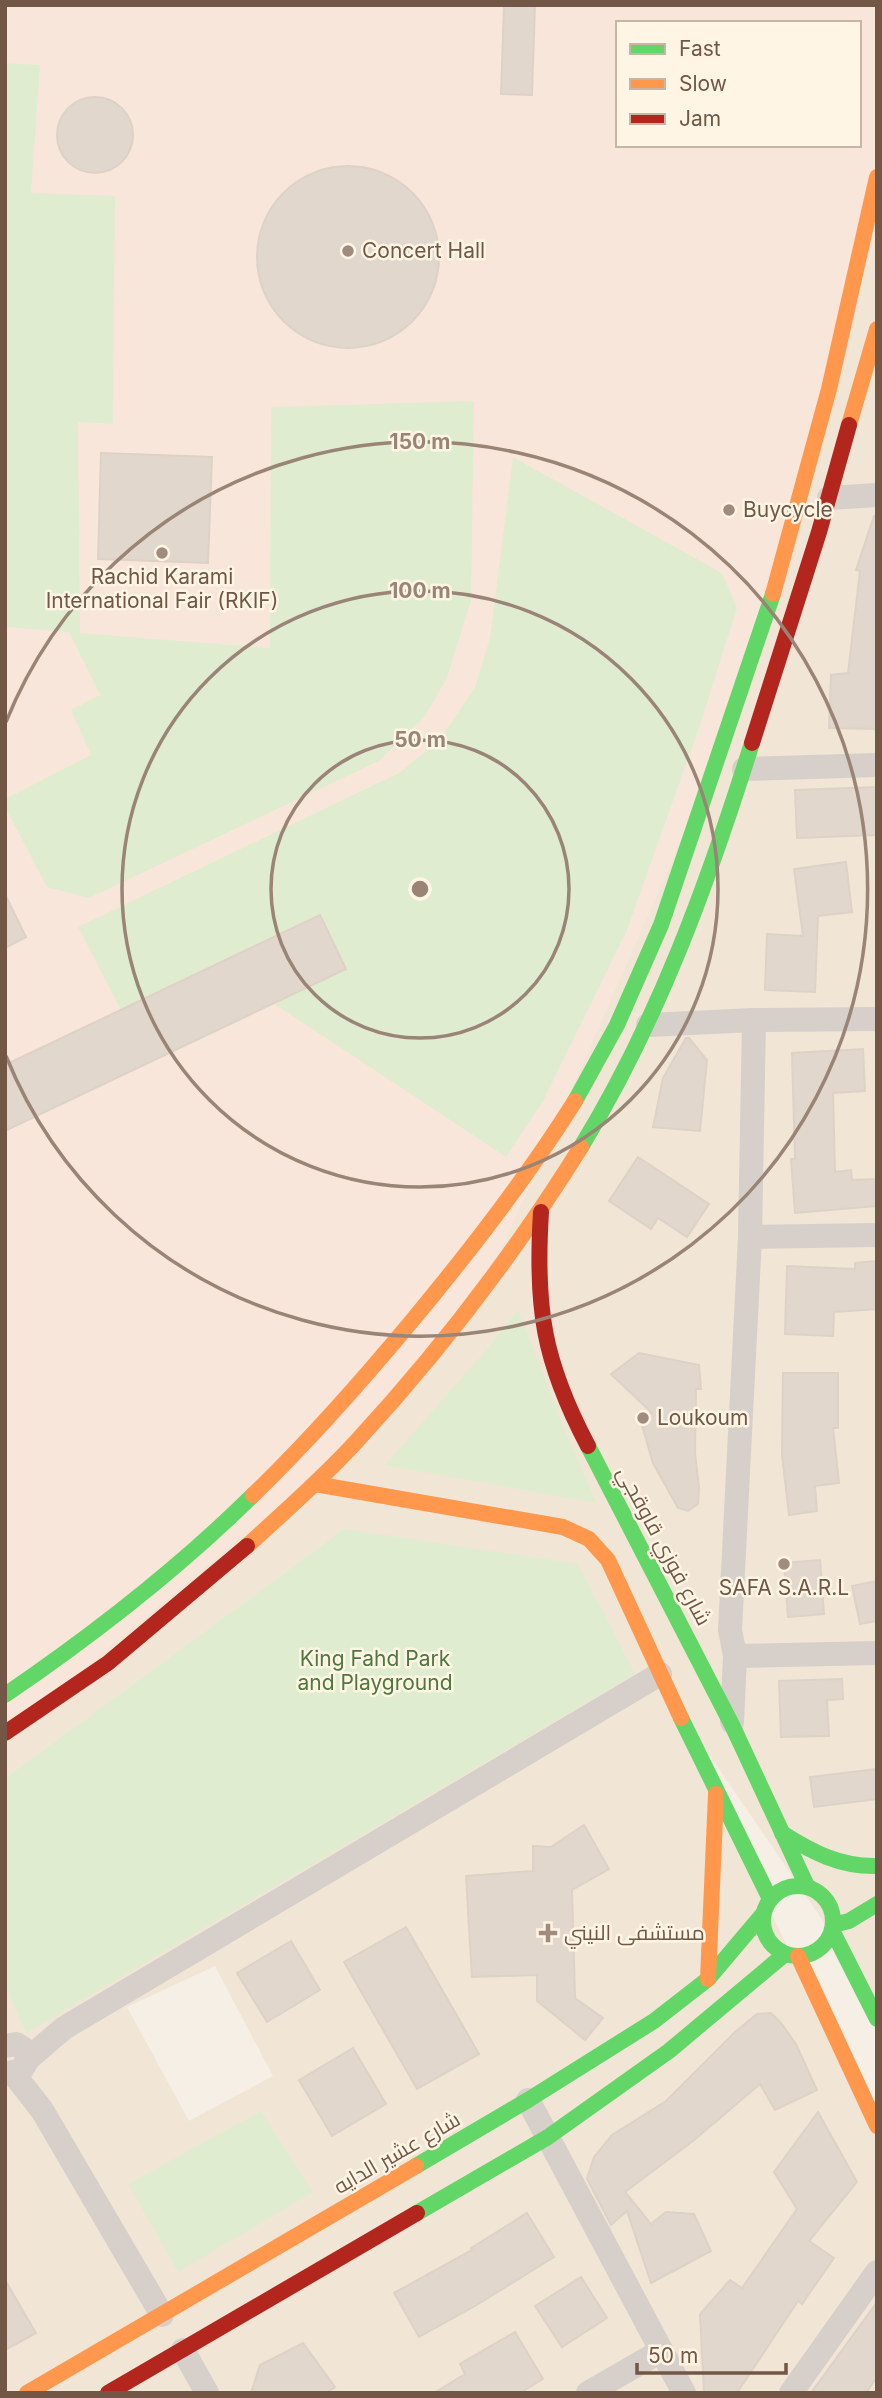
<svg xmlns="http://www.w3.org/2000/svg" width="882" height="2398" font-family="Inter,Cairo,sans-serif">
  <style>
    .residential { fill: #f1e5d5; fill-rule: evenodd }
    .commercial { fill: #f9e6da; fill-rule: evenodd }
    .green { fill: #e0eccf }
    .building { fill: #e1d7cd; stroke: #ded2c7; stroke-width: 2 }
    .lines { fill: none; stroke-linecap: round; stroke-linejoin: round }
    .street { stroke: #d7cfc9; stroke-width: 24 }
    .fast { stroke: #63d668; stroke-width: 16 }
    .slow { stroke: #ff974d; stroke-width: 16 }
    .jam { stroke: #b3261e; stroke-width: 16 }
    .ring { fill: none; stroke: #998476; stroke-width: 3.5 }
    .poi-dot { fill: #a08c7e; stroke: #fff5e4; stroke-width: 2.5 }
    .labels { text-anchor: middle; stroke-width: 5; stroke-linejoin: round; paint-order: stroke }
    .poi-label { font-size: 21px; fill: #725747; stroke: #fff5e4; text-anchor: start }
    .street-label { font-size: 21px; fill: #725747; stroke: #fff5e4 }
    .park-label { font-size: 21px; fill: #4e783f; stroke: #fff5e4 }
    .centre { fill: #998476; stroke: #fff5e4; stroke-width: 3.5 }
    .ring-label { font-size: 21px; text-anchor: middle; font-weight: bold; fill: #998476; stroke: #fff5e4; stroke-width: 5; stroke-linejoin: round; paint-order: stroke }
  </style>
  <rect width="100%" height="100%" fill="#f5efe5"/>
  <path class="residential" d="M877,233V2000L665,1690L877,2135V2393H5V1985L26,2032L344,1529L5,1778V1735ZM517,1310L560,1417L597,1503L481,1356ZM215,1966L273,2076L189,2121L127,2007Z"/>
  <path class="commercial" d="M5,5H877V233L762,656L502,1248L374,1426L5,1735ZM618,23H859V145H618Z"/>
  <g class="green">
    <polygon points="5,63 40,65 31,193 115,196 113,424 78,422 80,633 270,648 271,407 474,401 471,600 447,678 425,716 379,761 89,898 47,887 5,807 5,799 91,755 71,710 100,695 69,632 5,627"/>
    <polygon points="513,457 722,573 737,608 699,728 627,930 543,1101 506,1157 273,1003 346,969 320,915 121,1010 78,927 399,773 440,740 475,687 490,638"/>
    <polygon points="518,1309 560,1417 597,1503 385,1465 481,1356"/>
    <polygon points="344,1529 578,1564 635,1674 26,2033 5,1985 5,1778"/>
    <polygon points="261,2111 313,2192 178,2272 128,2184"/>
  </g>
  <g class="building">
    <polygon points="504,5 535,5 532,95 501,94"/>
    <circle cx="95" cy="135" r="38"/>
    <circle cx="348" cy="257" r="91"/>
    <polygon points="101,453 212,457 208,563 98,559"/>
    <polygon points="874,516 877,516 877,729 829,728 831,675 848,673 860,571 856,570"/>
    <polygon points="877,787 877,835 797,838 795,790"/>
    <polygon points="846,862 852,912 818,916 815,992 765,990 767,934 803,936 794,869"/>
    <polygon points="5,894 26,937 5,948"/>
    <polygon points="320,915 346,969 5,1131 5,1065"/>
    <polygon points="686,1038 689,1038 707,1060 700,1131 653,1127 663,1078"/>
    <polygon points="863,1049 865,1091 833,1093 835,1172 851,1170 852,1180 877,1179 877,1206 795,1213 791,1159 795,1159 792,1053"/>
    <polygon points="638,1157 709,1204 687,1237 658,1218 651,1229 609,1201"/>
    <polygon points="877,1261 877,1309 834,1312 833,1336 785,1334 787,1266 855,1269 855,1263"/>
    <polygon points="639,1353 699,1365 701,1389 696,1389 695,1453 699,1488 698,1504 688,1511 678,1508 653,1463 639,1415 652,1413 611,1374"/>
    <polygon points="783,1373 838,1373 838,1428 833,1428 839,1483 815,1486 817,1511 789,1515 782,1455"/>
    <polygon points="820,1560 824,1614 788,1617 784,1563"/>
    <polygon points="877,1581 877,1621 860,1624 852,1586"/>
    <polygon points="842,1679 843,1699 827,1700 829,1736 781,1737 779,1681"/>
    <polygon points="877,1769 877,1799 814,1807 810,1777"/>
    <polygon points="584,1825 609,1869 572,1890 575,1998 603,2018 585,2040 537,2001 537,1975 472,1977 466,1876 533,1871 533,1846 551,1847"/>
    <polygon points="406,1927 479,2054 417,2089 344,1962"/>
    <polygon points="291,1941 320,1990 267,2022 237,1973"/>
    <polygon points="771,2013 781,2023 796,2044 817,2090 775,2110 760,2084 693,2141 625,2192 651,2224 666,2212 694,2214 711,2251 651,2283 627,2211 611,2225 587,2179 594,2157 612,2135 666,2101 735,2032 757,2014"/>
    <polygon points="353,2048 386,2104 332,2136 299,2080"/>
    <polygon points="818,2112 857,2182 809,2241 834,2258 802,2304 798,2301 737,2393 704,2393 700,2314 730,2280 742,2288 797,2209 774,2172"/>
    <polygon points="527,2213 554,2257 475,2306 419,2337 394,2293 472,2250 471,2248"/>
    <polygon points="581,2277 607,2318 562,2347 535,2306"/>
    <polygon points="5,2280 36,2333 5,2350"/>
    <polygon points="877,2302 877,2377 866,2393 811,2393"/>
    <polygon points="515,2332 543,2379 520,2393 434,2393 465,2374 460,2364"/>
    <polygon points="303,2343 335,2387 326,2393 251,2393 260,2365"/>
  </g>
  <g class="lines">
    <g class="street">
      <polyline points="829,498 877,495"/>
      <polyline points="744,769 877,765"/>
      <polyline points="648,1025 754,1020 877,1019"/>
      <polyline points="750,1237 877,1235"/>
      <polyline points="735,1656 877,1653"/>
      <polyline points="732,1722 735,1656 730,1630 750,1237 754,1020"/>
      <polyline points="5,2046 16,2044 24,2049 28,2059 22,2069"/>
      <polyline points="28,2059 64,2028 660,1674"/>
      <polyline points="12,2072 42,2110 162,2315"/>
      <polyline points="528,2100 684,2393"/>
      <polyline points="183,2350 207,2393"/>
      <polyline points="588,2393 661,2351"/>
      <polyline points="791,2393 877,2272"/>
    </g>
    <g class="fast">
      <polyline points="575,1101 617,1025 661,925 773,594"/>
      <path d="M581,1147C658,1021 708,883 752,743"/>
      <polyline points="588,1446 732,1725 807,1886"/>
      <path d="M5,1695C93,1635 177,1570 253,1495"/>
      <polyline points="681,1718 770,1899"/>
      <path d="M782,1833C812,1852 840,1867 877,1866"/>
      <circle cx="798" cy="1921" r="35"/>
      <polyline points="833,1925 849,1921 877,1904"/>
      <polyline points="832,1930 877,2019"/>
      <polyline points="416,2166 528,2100 654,2021 708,1979 763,1914"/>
      <polyline points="417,2213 548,2137 669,2051 785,1954"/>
    </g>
    <g class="slow">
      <polyline points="849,425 877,329"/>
      <polyline points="773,594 829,389 877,177"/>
      <polyline points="315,1484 563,1527 589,1539 608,1560 681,1718"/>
      <path d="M253,1495C309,1441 361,1382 411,1322C470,1251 526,1179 575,1101"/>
      <path d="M247,1546C283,1513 321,1480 355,1443C439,1352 515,1253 581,1147"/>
      <polyline points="798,1956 877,2126"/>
      <polyline points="708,1979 716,1794"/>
      <polyline points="27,2393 416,2166"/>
    </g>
    <g class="jam">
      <polyline points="752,743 819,532 849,425"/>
      <path d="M541,1212C535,1307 543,1361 588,1446"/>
      <polyline points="5,1733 108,1663 247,1546"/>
      <polyline points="108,2393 417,2213"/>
    </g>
  </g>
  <g class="ring">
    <circle cx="420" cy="889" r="149"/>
    <circle cx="420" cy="889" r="298"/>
    <path d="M6 722A447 447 0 1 1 6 1056"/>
  </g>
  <g class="poi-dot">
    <circle cx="348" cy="251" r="7"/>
    <circle cx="729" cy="510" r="7"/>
    <circle cx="162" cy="553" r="7"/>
    <circle cx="643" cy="1418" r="7"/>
    <circle cx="784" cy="1564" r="7"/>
    <path d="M544.5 1922.5h7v7h7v7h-7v7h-7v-7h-7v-7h7z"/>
  </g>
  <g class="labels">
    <g class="poi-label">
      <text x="362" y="258">Concert Hall</text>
      <text x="743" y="517">Buycycle</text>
      <text x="162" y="584" text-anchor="middle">Rachid Karami<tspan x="162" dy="24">International Fair (RKIF)</tspan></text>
      <text x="657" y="1425">Loukoum</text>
      <text x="784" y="1595" text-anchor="middle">SAFA S.A.R.L</text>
      <text x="564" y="1940">مستشفى النيني</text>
    </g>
    <g class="street-label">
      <text transform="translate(664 1546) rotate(62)" y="7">شارع فوزي قاوقجي</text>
      <text transform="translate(397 2153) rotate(-30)" y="7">شارع عشير الدايه</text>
    </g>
    <g class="park-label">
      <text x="375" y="1666">King Fahd Park<tspan x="375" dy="24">and Playground</tspan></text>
    </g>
  </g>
  <circle cx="420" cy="889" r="10" class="centre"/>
  <g class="ring-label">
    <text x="420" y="449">150 m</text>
    <text x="420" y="598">100 m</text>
    <text x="420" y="747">50 m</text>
  </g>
  <rect width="882" height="2398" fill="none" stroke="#725747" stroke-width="14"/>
  <rect x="616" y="21" width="245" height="126" fill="#fff5e4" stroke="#c7b6a5" stroke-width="2"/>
  <rect x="630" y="44" width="35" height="10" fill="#63d668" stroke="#c7b6a5" stroke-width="2"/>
  <text x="679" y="56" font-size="21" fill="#725747">Fast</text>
  <rect x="630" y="79" width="35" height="10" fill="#ff974d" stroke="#c7b6a5" stroke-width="2"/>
  <text x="679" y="91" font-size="21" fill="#725747">Slow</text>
  <rect x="630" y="114" width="35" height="10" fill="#b3261e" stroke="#c7b6a5" stroke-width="2"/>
  <text x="679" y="126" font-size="21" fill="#725747">Jam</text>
  <path d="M637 2363v10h149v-10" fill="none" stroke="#725747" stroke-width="3.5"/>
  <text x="648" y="2363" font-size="21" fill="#725747" stroke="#fff5e4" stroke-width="5" paint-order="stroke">50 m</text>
</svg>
